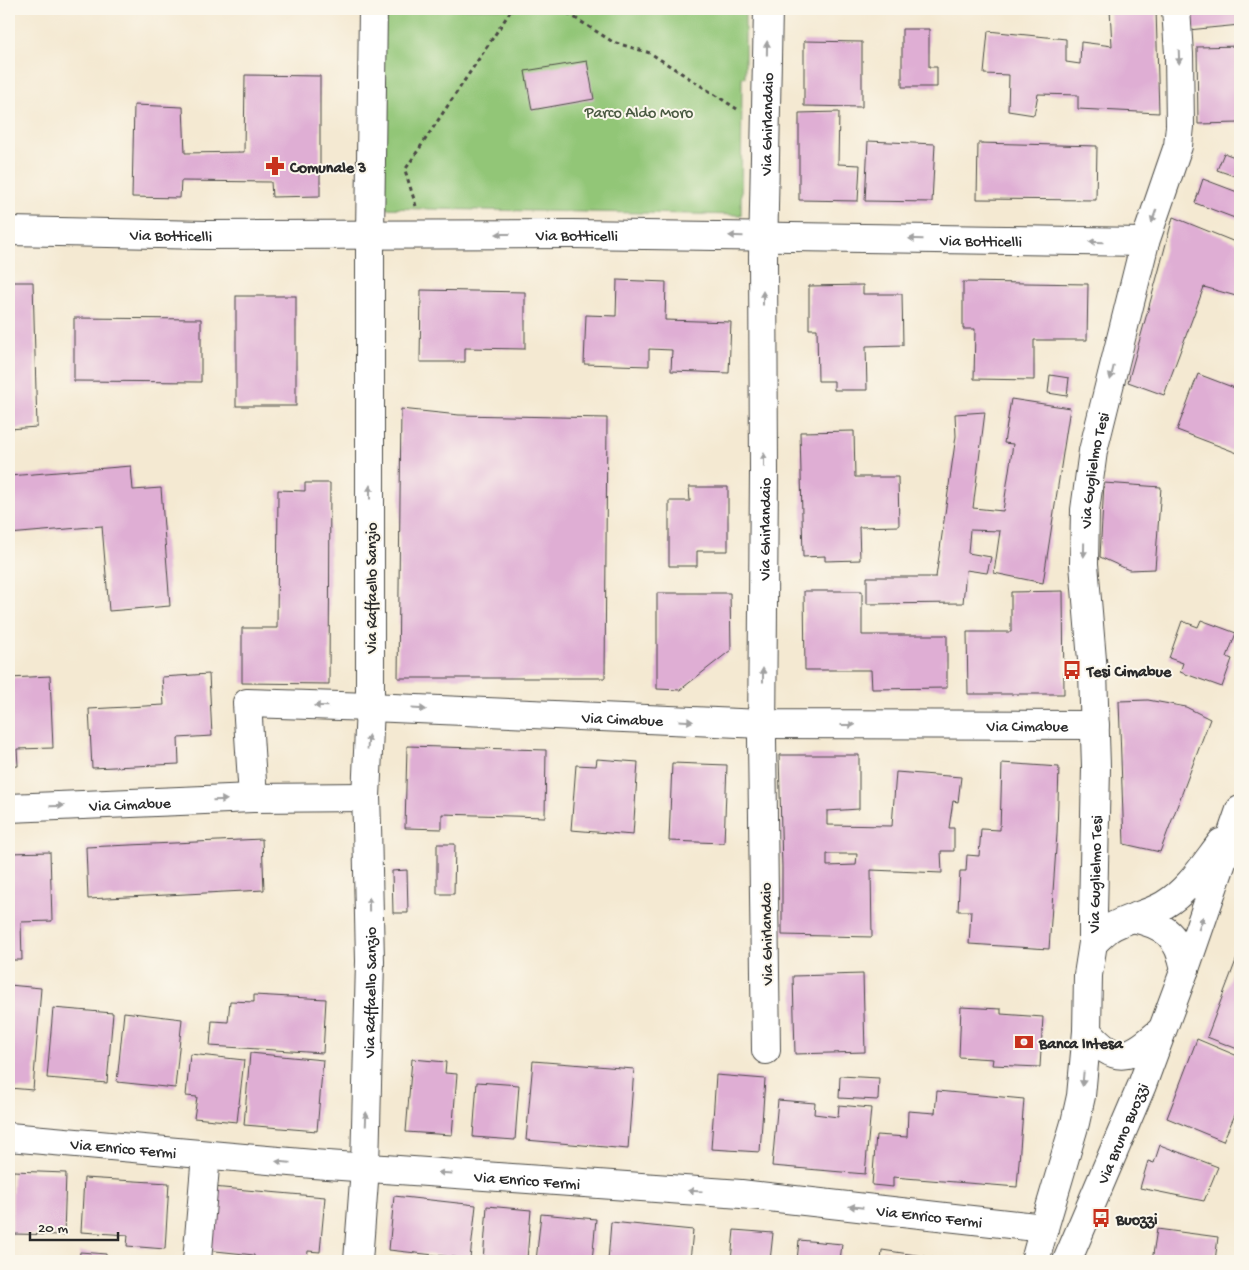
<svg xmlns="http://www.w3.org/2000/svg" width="1249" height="1270" font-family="'Gochi Hand',sans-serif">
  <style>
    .green { fill: #92c677; stroke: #5e7851 }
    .building { fill: #dfaed4; fill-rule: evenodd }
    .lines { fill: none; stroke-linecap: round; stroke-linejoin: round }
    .minor-casing { stroke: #494844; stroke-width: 30 }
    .path { stroke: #494844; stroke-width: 3; stroke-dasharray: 4 4; stroke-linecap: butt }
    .minor { stroke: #fff; stroke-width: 28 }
    .oneway { fill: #a0a0a0 }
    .labels { text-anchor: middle; stroke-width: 4; stroke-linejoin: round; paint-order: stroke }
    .park-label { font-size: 16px; fill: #4a5a42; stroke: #fbf7ec }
    .street-label { font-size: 16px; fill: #2b2b2b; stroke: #fbf7ec }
    .poi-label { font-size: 16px; font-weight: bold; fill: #2b2b2b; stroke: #fbf7ec; text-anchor: start }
  </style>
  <rect width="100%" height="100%" fill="#fbf7ec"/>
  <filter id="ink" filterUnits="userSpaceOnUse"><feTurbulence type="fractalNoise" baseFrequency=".02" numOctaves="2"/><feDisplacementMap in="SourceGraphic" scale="10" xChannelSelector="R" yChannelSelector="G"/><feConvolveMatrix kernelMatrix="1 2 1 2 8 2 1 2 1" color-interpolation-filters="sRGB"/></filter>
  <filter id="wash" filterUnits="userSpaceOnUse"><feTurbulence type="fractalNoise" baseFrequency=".0096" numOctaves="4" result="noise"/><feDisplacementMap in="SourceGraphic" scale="20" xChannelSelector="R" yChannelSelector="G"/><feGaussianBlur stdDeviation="1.12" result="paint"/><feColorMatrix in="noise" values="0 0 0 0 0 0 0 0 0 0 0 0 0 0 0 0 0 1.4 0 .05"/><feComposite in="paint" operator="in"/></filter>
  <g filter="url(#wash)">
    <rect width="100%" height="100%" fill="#f4e9d2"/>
    <polygon class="green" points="379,9 745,9 745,78 742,77 741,215 377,208"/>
    <g id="blocks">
      <g class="building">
        <polygon points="1110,9 1156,9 1159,113 1078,109 1078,95 1038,94 1034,115 1008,111 1009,75 984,74 988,31 1066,39 1066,62 1080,64 1081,42 1112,46"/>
        <polygon points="1186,9 1240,9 1240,25 1188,30"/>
        <polygon points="902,29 929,29 929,67 937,67 937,87 902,87"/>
        <polygon points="804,41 862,42 862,107 804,106"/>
        <polygon points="1240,46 1240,123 1198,124 1197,47"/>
        <polygon points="587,61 594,99 532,110 525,71"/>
        <polygon points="245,75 320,76 320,196 272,197 271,182 181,181 180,198 132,197 134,105 183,107 185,153 244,152"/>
        <polygon points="839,112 838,164 860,165 858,201 799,200 799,113"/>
        <polygon points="868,141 935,144 932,202 865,201"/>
        <polygon points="978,143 1097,146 1096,200 977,199"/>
        <polygon points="1224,153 1240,159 1240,178 1217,170"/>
        <polygon points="1203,179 1240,193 1240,220 1195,203"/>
        <polygon points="1173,217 1240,244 1240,290 1238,290 1236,296 1204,287 1164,395 1128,382 1159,270"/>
        <polygon points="617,280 666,282 665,320 731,322 729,373 671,371 672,350 649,349 649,366 584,364 586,315 616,316"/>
        <polygon points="9,282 33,282 37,427 9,429"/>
        <polygon points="963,282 1088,284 1087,340 1034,340 1034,380 974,379 975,329 963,329"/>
        <polygon points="863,285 863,294 902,294 903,345 866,346 867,390 834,390 834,381 818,381 817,329 809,329 809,286"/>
        <polygon points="421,290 525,292 525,349 465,348 465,362 420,362"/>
        <rect x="236" y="296" width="60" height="110"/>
        <polygon points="74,318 201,319 201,382 74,381"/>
        <polygon points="1198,374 1240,390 1240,396 1239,400 1240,401 1240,454 1177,430"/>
        <polygon points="1050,375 1069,378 1067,396 1048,393"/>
        <polygon points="1011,399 1070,408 1043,583 994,573 1000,531 970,530 968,553 991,557 987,573 966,570 963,603 867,604 867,577 936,577 956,436 955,414 985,412 973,508 1003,511 1013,444 1004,443"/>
        <polygon points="401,409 459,415 607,418 605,678 398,678"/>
        <polygon points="854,431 855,477 898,477 899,526 859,527 860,560 825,561 825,556 803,557 800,432"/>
        <polygon points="131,466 133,490 161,488 170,606 109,611 102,526 9,534 9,476"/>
        <polygon points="305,483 330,483 329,684 242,683 242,628 277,628 278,490 305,491"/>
        <polygon points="1104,483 1161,487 1155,569 1129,570 1100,557"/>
        <polygon points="689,487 728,487 728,551 697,551 697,566 669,566 669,501 690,501"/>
        <polygon points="804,591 862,591 862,635 947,635 947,688 872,689 871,670 805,670"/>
        <polygon points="1063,591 1064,694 968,694 967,632 1011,632 1011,592"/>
        <polygon points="657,593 730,593 731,650 680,690 657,689"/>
        <polygon points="1201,620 1236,633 1227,657 1232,659 1222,687 1180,672 1183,663 1169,658 1182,621 1198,627"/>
        <polygon points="209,674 212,736 178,738 179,764 92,768 89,709 164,705 162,677"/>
        <polygon points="50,676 53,748 17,749 18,766 9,767 9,678"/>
        <polygon points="1148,700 1186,707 1210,719 1160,852 1124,844 1119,701"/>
        <polygon points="407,746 546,750 545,817 442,814 442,829 405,828"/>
        <path d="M779,755H859V809L827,811V825L892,826L896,772L961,777L958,802L953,801L949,828H954V851H941L942,873L871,870L872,937L782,935V867ZM827,854H857L856,865L827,866Z"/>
        <polygon points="597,759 638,762 633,835 571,830 576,765 596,766"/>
        <polygon points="672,763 727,765 724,843 669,841"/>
        <polygon points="1002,763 1059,767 1057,834 1049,949 969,944 971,911 958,911 960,871 966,871 967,855 979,856 981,829 1000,830"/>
        <polygon points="262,839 264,890 88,899 86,847"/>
        <polygon points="437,844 455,844 454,894 437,894"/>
        <polygon points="50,852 52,921 21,922 22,960 9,960 9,853"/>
        <polygon points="407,870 408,913 393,913 392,871"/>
        <polygon points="1240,950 1240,1050 1207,1037"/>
        <polygon points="863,974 865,1052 795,1054 793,976"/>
        <polygon points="9,985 41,988 33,1090 9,1088"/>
        <polygon points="254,995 326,999 323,1053 210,1046 212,1021 228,1022 230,1001 254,1002"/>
        <polygon points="961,1007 1001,1009 1001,1014 1043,1017 1040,1067 992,1065 993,1059 959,1057"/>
        <polygon points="53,1008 113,1013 107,1083 47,1078"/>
        <polygon points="124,1012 182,1019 175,1088 117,1082"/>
        <polygon points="1197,1039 1240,1057 1240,1104 1223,1141 1167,1118"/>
        <polygon points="250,1053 323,1060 317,1131 244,1125"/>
        <polygon points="190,1054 244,1060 237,1122 194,1118 197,1097 186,1096"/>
        <polygon points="412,1059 446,1062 445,1073 457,1074 452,1135 406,1132"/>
        <polygon points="533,1061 634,1069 628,1149 526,1140"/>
        <polygon points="716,1075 765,1079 760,1152 711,1149"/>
        <polygon points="840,1076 879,1078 878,1100 839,1098"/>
        <polygon points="477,1082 519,1085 515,1140 473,1137"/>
        <polygon points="937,1091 1024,1099 1017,1187 893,1177 893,1187 872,1185 876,1135 907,1137 908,1111 935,1113"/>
        <polygon points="778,1100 815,1103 814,1114 838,1117 839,1105 871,1108 865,1174 772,1166"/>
        <polygon points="1160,1145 1218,1167 1204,1201 1140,1188 1148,1161 1154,1163"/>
        <polygon points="13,1171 66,1173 64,1235 12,1234"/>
        <polygon points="84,1178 169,1183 165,1249 127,1246 128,1235 81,1232"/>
        <polygon points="212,1187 325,1197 320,1252 308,1251 307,1261 254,1261 254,1255 206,1250"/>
        <polygon points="394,1196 476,1205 470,1259 389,1250"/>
        <polygon points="487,1206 531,1210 527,1259 508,1257 508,1261 483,1261"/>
        <polygon points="541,1214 596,1219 592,1261 536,1261"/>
        <polygon points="611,1222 693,1230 690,1261 608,1261"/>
        <polygon points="1157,1229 1218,1237 1215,1261 1152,1261"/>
        <polygon points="734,1230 773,1233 770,1261 731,1261"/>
        <polygon points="799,1240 842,1244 840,1261 797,1261"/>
        <polygon points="882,1250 950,1260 950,1261 881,1261"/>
        <polygon points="80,1252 106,1254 106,1261 79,1261"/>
      </g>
    </g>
  </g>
  <g filter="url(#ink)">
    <use href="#blocks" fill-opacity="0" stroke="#494844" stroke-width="1"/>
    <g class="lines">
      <g class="minor-casing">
        <g id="minor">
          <path id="s1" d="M9,231L207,235L572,234L1145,242"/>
          <path id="s2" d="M253,798L247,703L370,707L762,724L1095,725"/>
          <path id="s3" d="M9,808L253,798L366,797"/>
          <path d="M1133,918C1166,925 1178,936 1185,969"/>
          <path d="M1093,943C1099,938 1104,932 1110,928C1126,918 1147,915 1164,905C1188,891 1204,865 1221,843"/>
          <path d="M1087,1031C1116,1066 1130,1059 1161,1031"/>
          <path id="s4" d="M766,1050L762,740L764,471L763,256L768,9"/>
          <path id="s5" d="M9,1137L313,1164L741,1194L1044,1228"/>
          <polyline points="197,1261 206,1155"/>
          <path id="s6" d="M358,1261L365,1168L370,961L367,825L366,797L370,707V234L373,9"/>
          <path id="s7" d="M1035,1261L1044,1228L1075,1123L1081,1096L1087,1031L1088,975L1093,943V914L1096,767L1093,672L1084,564L1085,510L1093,451L1145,242L1178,146L1180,126L1179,54L1176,9"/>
          <path id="s8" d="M1067,1261L1142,1085L1185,969L1240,810"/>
        </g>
      </g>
      <g class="path">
        <polyline points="561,9 613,42 650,53 737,109"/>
        <polyline points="416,206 405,170 512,9"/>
      </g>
      <use href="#minor" class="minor"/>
    </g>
    <defs><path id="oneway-solid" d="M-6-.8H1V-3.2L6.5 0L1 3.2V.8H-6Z" transform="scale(1.25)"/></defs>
    <g class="oneway">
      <use href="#oneway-solid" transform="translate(767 48) rotate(-89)"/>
      <use href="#oneway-solid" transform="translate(1179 57) rotate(88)"/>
      <use href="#oneway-solid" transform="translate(1154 216) rotate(109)"/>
      <use href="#oneway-solid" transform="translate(503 234) rotate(180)"/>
      <use href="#oneway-solid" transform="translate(736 236) rotate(-179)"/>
      <use href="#oneway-solid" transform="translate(916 239) rotate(-179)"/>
      <use href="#oneway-solid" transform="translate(1096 242) rotate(-179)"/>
      <use href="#oneway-solid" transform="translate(763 298) rotate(-90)"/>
      <use href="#oneway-solid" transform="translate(1112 373) rotate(104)"/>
      <use href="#oneway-solid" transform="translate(764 460) rotate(-90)"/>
      <use href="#oneway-solid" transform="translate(370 492) rotate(-90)"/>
      <use href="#oneway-solid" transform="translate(1084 550) rotate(91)"/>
      <use href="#oneway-solid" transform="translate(763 675) rotate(-90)"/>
      <use href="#oneway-solid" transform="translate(321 706) rotate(-178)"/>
      <use href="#oneway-solid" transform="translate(419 709) rotate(3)"/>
      <use href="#oneway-solid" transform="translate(686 721) rotate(3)"/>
      <use href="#oneway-solid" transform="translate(848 725)"/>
      <use href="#oneway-solid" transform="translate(368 742) rotate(-87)"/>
      <use href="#oneway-solid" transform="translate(220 800) rotate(-2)"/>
      <use href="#oneway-solid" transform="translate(57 806) rotate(-2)"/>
      <use href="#oneway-solid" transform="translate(369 904) rotate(-91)"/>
      <use href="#oneway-solid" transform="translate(1201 923) rotate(-71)"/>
      <use href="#oneway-solid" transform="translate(1083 1079) rotate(95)"/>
      <use href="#oneway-solid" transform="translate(366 1119) rotate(-88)"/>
      <use href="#oneway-solid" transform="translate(283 1162) rotate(-175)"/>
      <use href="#oneway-solid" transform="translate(445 1173) rotate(-176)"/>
      <use href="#oneway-solid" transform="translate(695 1191) rotate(-176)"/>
      <use href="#oneway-solid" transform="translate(856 1207) rotate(-174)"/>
    </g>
  </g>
  <defs>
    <g id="pharmacy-bare" transform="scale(1.5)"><path d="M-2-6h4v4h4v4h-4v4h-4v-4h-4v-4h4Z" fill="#c8321e" stroke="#fbf7ec" stroke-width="2.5" paint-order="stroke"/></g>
    <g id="bus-bare" transform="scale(1.5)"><path d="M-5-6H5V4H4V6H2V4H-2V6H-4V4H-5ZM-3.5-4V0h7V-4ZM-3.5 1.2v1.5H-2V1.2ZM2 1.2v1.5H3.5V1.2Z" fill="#c8321e" stroke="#fbf7ec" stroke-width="2.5" paint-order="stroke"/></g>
    <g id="bank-bare" transform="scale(1.5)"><path d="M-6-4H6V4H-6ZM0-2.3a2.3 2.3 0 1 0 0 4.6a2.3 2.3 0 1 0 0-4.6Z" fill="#c8321e" stroke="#fbf7ec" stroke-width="2.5" paint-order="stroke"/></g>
  </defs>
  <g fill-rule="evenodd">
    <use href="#pharmacy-bare" x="275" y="166"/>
    <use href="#bus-bare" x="1072" y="670"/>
    <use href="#bank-bare" x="1024" y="1042"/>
    <use href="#bus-bare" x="1101" y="1218"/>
  </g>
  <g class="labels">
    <g class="park-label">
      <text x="639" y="117">Parco Aldo Moro</text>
    </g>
    <g class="street-label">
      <text dy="6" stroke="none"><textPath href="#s4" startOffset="926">Via Ghirlandaio</textPath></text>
      <text dy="6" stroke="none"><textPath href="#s1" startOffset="162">Via Botticelli</textPath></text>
      <text dy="6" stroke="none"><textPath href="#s1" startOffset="568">Via Botticelli</textPath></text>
      <text dy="6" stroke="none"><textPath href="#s1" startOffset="972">Via Botticelli</textPath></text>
      <text dy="6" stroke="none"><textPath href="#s7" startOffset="799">Via Guglielmo Tesi</textPath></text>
      <text dy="6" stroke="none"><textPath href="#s4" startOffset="521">Via Ghirlandaio</textPath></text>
      <text transform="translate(370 588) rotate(-90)" y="6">Via Raffaello Sanzio</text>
      <text dy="6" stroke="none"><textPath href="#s2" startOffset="471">Via Cimabue</textPath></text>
      <text dy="6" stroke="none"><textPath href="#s2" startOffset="876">Via Cimabue</textPath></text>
      <text dy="6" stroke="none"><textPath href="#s3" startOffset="121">Via Cimabue</textPath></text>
      <text dy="6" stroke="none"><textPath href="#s7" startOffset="394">Via Guglielmo Tesi</textPath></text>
      <text transform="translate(765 934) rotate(-91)" y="6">Via Ghirlandaio</text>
      <text dy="6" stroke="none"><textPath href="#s6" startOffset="269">Via Raffaello Sanzio</textPath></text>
      <text dy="6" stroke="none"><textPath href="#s8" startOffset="139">Via Bruno Buozzi</textPath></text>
      <text dy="6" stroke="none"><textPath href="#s5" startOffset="115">Via Enrico Fermi</textPath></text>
      <text dy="6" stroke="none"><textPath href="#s5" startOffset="520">Via Enrico Fermi</textPath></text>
      <text dy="6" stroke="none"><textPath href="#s5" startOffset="924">Via Enrico Fermi</textPath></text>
    </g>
    <g class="poi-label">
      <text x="290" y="172">Comunale 3</text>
      <text x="1087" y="676">Tesi Cimabue</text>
      <text x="1039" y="1048">Banca Intesa</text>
      <text x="1116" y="1224">Buozzi</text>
    </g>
  </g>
  <rect width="1249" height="1270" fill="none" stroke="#fbf7ec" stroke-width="30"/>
  <path d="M30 1232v8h88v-8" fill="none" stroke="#2b2b2b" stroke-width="2.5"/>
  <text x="38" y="1232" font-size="15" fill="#2b2b2b" stroke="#fbf7ec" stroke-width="4" paint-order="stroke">20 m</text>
</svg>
